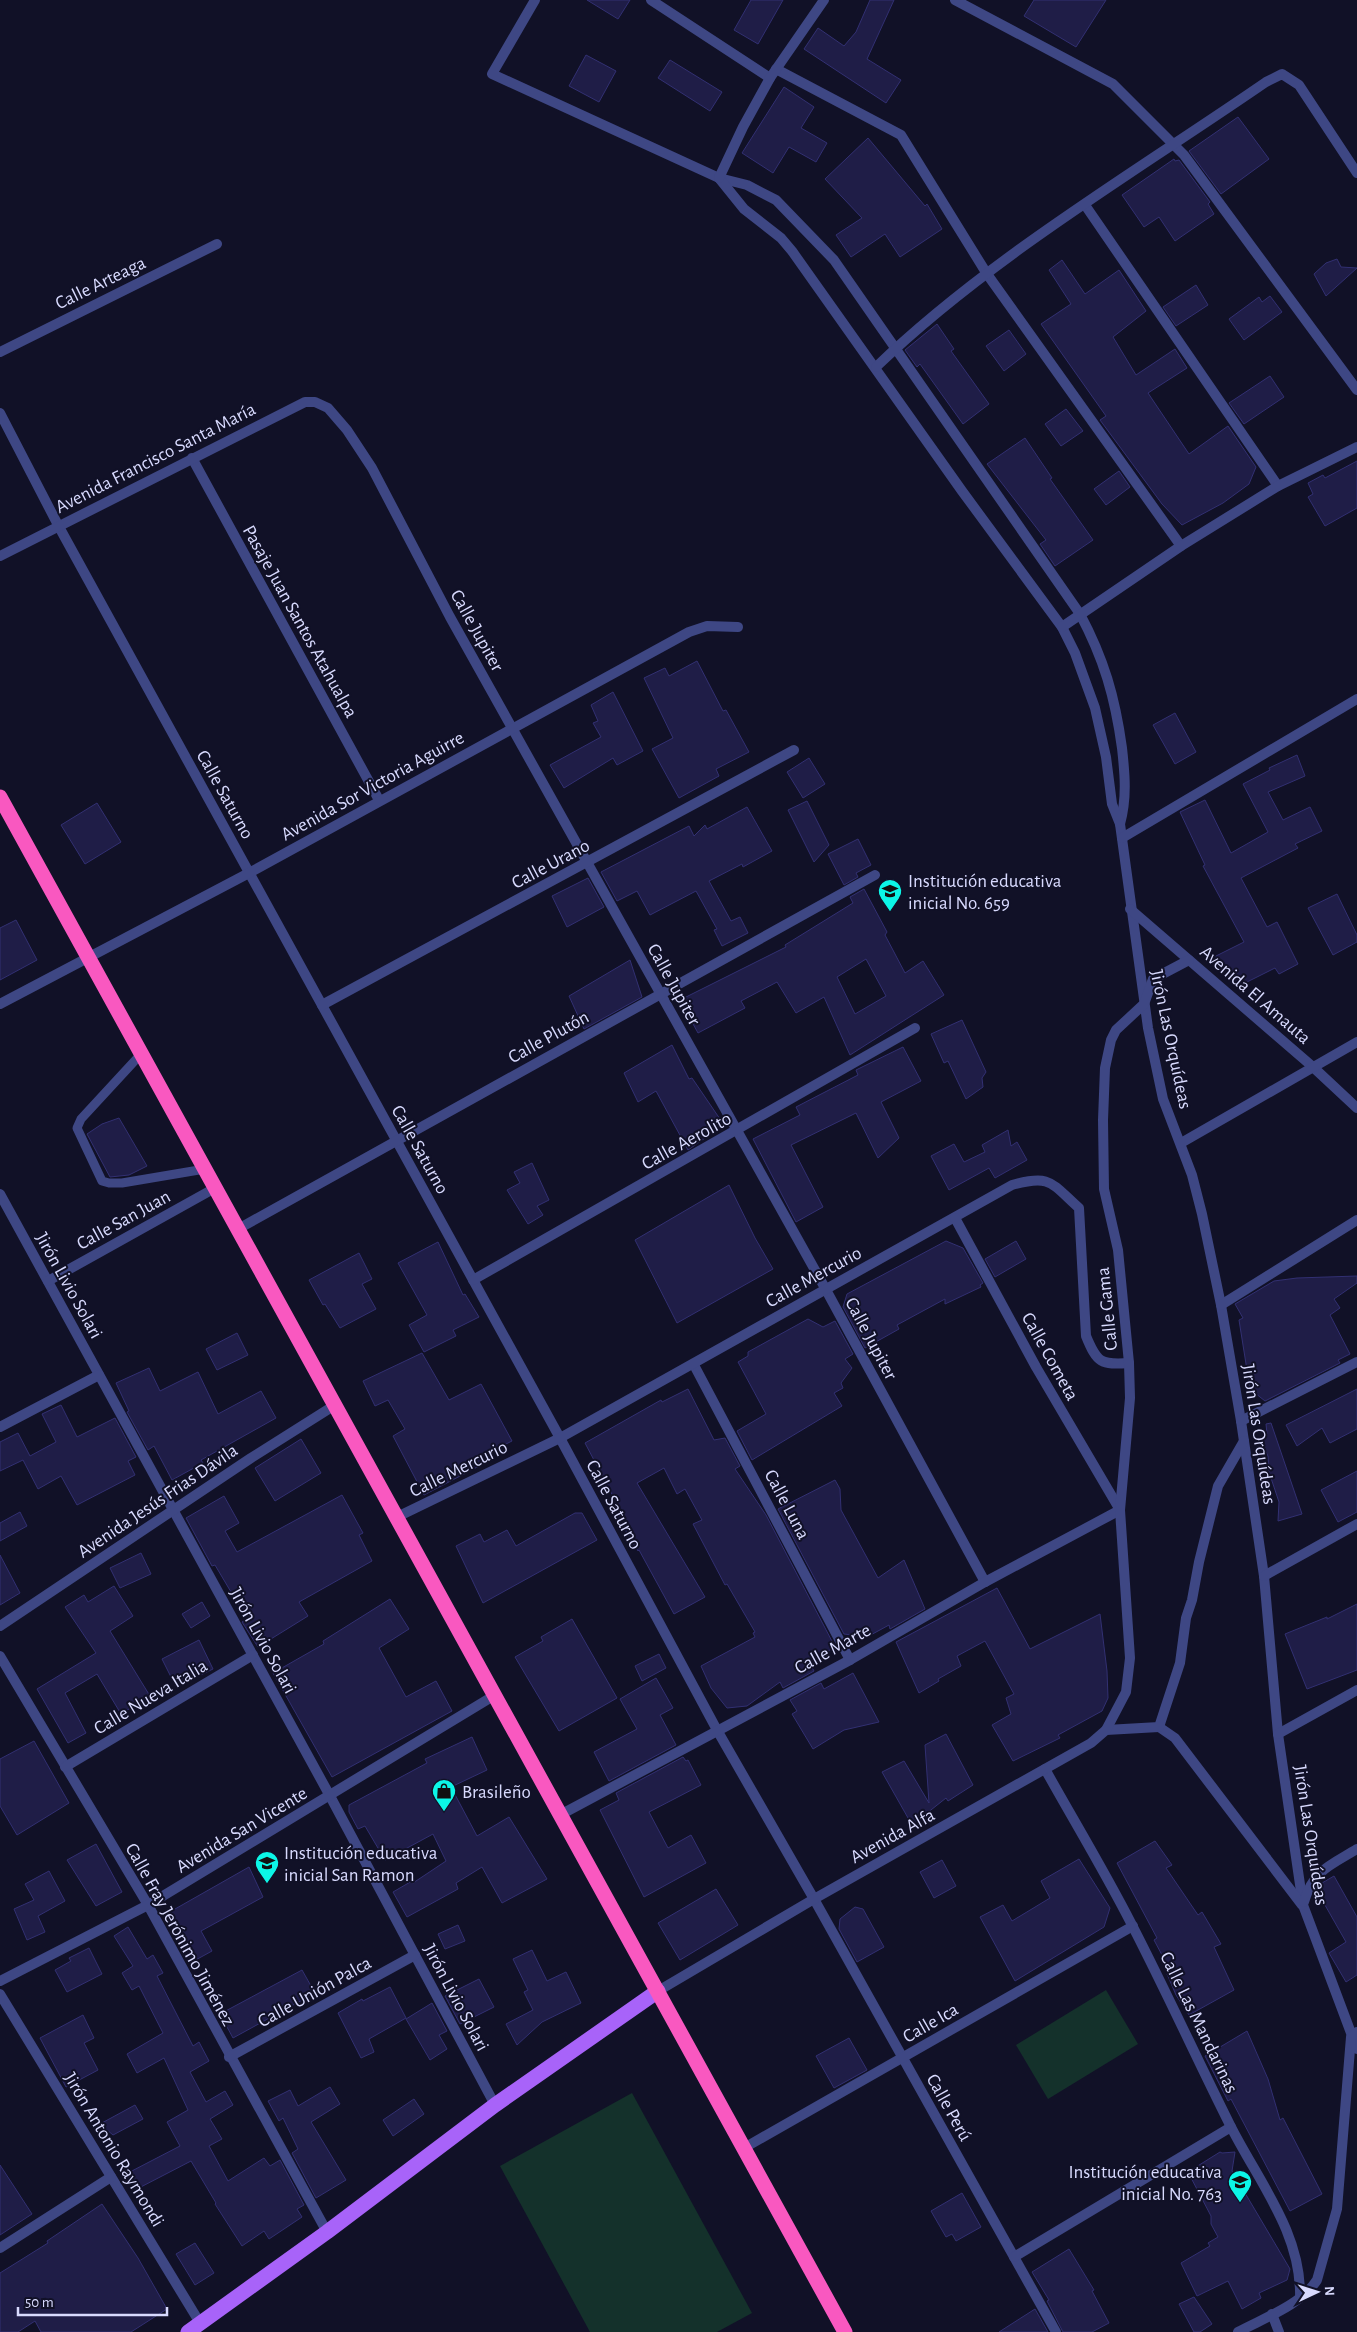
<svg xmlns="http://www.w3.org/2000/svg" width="1357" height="2332" font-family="'Alegreya Sans',sans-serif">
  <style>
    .green { fill: #14312b }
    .building { fill: #1f1d47; stroke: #323072; fill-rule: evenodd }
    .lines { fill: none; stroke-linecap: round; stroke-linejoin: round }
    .lane { stroke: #3e4784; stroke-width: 9 }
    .street { stroke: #3e4784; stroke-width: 10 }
    .primary { stroke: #a863f9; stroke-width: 15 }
    .highway { stroke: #f958c0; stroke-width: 15 }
    .labels { text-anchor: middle; stroke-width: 4; stroke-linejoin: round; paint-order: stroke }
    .street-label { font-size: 19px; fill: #d8dafe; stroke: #111127 }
    .poi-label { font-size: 19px; fill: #d8dafe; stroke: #111127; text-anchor: start }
  </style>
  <rect width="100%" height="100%" fill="#111127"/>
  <g class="green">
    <polygon points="1106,1990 1138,2044 1048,2099 1016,2045"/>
    <polygon points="632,2093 752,2313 717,2332 590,2332 500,2166"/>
  </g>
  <g class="building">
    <polygon points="587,0 630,0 618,19"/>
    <polygon points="751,0 783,0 758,44 734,30"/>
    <polygon points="870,0 894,0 867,59 901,80 886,103 804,49 818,28 844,46 856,32"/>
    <polygon points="1034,0 1106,0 1076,47 1024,16"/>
    <polygon points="586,55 616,71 599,102 569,86"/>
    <polygon points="670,60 722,92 710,111 658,78"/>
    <polygon points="784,87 814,107 801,128 827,143 816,162 789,147 773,173 742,153"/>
    <polygon points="1238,117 1269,159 1221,194 1189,151"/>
    <polygon points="868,138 925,206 927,204 942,229 900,257 885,234 851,257 836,235 862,218 825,179"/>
    <polygon points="1174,159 1175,161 1179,160 1210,202 1208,204 1214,214 1175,241 1159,217 1144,227 1122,195"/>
    <polygon points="1337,259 1341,267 1357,268 1326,296 1314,274 1326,263"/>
    <polygon points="1062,260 1085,294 1119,270 1146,311 1113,337 1136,375 1175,349 1187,368 1148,393 1189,454 1228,426 1256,467 1249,484 1223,503 1182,525 1162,504 1100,420 1106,416 1041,324 1071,304 1049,270"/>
    <polygon points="1196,285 1208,305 1176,326 1163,307"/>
    <polygon points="1270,296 1282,312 1244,340 1229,319 1259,297 1262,302"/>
    <polygon points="937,324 954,349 951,351 989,404 963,424 920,364 917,367 905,350"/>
    <polygon points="1009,330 1026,354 1004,371 986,346"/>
    <polygon points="1270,376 1284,397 1244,424 1229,403"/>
    <polygon points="1066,409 1083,431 1061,446 1045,424"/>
    <polygon points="1025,438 1052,478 1050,479 1093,540 1055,566 1040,544 1046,540 987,464"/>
    <polygon points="1357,461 1357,508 1325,526 1308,497 1313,494 1308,483 1323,475 1325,478"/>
    <polygon points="1119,471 1130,487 1106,505 1094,489"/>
    <polygon points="697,661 723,711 726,710 749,752 716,769 719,776 679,798 652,749 673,738 644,678 665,668 669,676"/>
    <polygon points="613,692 643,751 617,765 613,758 564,788 550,765 601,737 593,723 598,721 591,705"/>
    <polygon points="1175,713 1196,752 1175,764 1153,725"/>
    <polygon points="1297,755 1305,776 1268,792 1283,820 1310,807 1322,831 1295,844 1298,848 1241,878 1267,927 1277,922 1298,964 1279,974 1275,968 1237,987 1217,969 1216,956 1244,942 1203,866 1205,865 1180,812 1205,800 1231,853 1268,832 1243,784 1270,770 1269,768"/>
    <polygon points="809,758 825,784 803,798 787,772"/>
    <polygon points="807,801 829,845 814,862 788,810"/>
    <polygon points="97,803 121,842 85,864 61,825"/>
    <polygon points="747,807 772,851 743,867 742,864 709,881 731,921 740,917 748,933 722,946 714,930 717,929 696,891 650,915 637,891 617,901 601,872 689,826 694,836 705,825 707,829"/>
    <polygon points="858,839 871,865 856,873 858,877 844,885 828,854"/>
    <polygon points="588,878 604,907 567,927 552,896"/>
    <path d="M864,889L887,932L885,935L905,973L923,961L944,995L850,1055L824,997L796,1013L777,982L741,1001L745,1008L698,1033L680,1000L786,947L785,945L853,903L850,897ZM866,959L886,996L855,1014L837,977Z"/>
    <polygon points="1337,894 1357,935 1357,942 1333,955 1308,908"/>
    <polygon points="16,920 37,960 0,980 0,928"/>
    <polygon points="630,960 642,997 584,1029 569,996"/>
    <polygon points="962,1020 986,1072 982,1078 983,1087 966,1099 948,1061 944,1063 931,1034"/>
    <polygon points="672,1045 689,1079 692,1078 720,1119 700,1131 705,1138 688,1150 656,1091 638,1102 624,1073"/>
    <polygon points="903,1047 921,1081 881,1102 899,1138 878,1158 856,1113 791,1145 823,1207 796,1222 753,1139 800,1115 796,1107 858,1075 856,1070"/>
    <polygon points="119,1118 147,1166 129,1175 110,1177 87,1134 102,1124"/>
    <polygon points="1008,1130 1011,1146 1017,1142 1027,1160 995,1178 989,1168 949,1190 931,1156 954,1144 964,1162 985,1152 982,1145"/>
    <polygon points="532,1163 549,1200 537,1206 543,1215 528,1224 507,1190 520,1183 514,1172"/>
    <polygon points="729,1185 755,1238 773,1269 677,1323 635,1240"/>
    <polygon points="946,1241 963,1248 983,1283 980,1285 981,1287 945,1304 945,1299 897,1325 899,1329 865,1348 843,1307 847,1294"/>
    <polygon points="1016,1241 1026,1259 995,1277 985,1259"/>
    <polygon points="438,1242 463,1295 465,1294 479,1317 453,1330 456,1336 424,1352 409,1325 427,1315 398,1263"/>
    <polygon points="359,1253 372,1279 362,1284 376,1309 340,1328 325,1304 323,1305 309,1280"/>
    <polygon points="1357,1276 1357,1283 1334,1299 1340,1308 1330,1315 1350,1354 1338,1360 1340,1363 1265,1401 1250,1389 1239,1320 1243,1318 1235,1304 1274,1281 1297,1278"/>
    <polygon points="808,1319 823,1327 835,1321 853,1354 845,1359 852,1368 841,1383 843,1388 834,1393 842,1406 752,1460 737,1431 766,1414 738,1362 748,1356 748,1352"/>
    <polygon points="237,1333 248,1355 217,1370 206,1349"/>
    <polygon points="422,1353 449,1400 481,1384 512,1441 480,1457 483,1464 424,1495 393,1436 405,1429 388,1400 375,1406 363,1381"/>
    <polygon points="149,1368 160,1391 198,1372 218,1414 261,1391 276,1418 201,1460 203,1463 172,1480 154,1446 148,1450 127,1412 129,1411 116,1383"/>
    <polygon points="688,1389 714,1440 725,1438 740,1466 735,1469 766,1515 835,1647 809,1662 814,1671 783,1688 780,1682 747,1706 727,1708 711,1688 701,1666 755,1637 753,1633 755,1632 727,1584 725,1585 693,1524 702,1520 685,1489 677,1494 664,1468 637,1483 705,1597 674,1614 639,1550 638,1551 609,1503 615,1500 585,1443 661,1400 662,1402"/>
    <polygon points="1357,1389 1357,1429 1330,1443 1322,1428 1297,1446 1286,1425"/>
    <polygon points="61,1405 77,1437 115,1418 136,1457 128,1461 135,1475 77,1505 61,1476 38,1489 23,1460 0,1471 0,1442 18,1433 30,1456 56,1442 42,1414"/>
    <polygon points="1271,1423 1302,1514 1278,1521 1279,1502 1269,1472 1268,1456 1259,1438 1267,1434 1266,1424"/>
    <polygon points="301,1439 321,1473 275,1501 255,1468"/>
    <polygon points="1357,1471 1357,1512 1338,1522 1321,1490"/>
    <polygon points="835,1480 840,1489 841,1510 878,1578 904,1560 925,1609 890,1629 889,1625 867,1637 844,1634 778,1509"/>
    <polygon points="342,1495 363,1533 359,1535 372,1561 299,1602 308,1616 258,1647 242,1622 247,1619 215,1565 212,1566 186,1518 224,1496 239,1523 225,1531 237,1552"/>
    <polygon points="20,1512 27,1526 0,1541 0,1523"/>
    <polygon points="575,1513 582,1513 597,1540 483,1603 456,1546 480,1534 484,1542 507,1530 516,1546"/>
    <polygon points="141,1553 151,1574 120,1588 110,1568"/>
    <polygon points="0,1555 20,1593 0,1605"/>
    <polygon points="114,1586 133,1616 110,1631 150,1696 121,1714 97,1674 65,1693 86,1733 68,1743 37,1689 96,1653 65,1607 84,1595 88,1602"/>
    <polygon points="997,1588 1030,1649 1100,1614 1107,1671 1108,1698 1102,1711 1058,1735 1060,1738 1013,1761 992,1725 1011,1714 1006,1698 1014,1694 985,1641 957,1656 961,1666 938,1679 939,1681 919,1693 896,1642"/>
    <polygon points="390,1599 409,1629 379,1648 406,1697 436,1681 452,1711 332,1777 273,1673 324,1644 323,1641"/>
    <polygon points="202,1602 210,1616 191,1628 182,1614"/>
    <polygon points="1357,1604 1357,1670 1307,1689 1285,1634 1327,1617 1327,1619"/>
    <polygon points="572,1619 617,1698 559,1731 515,1657 543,1641 541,1637"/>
    <polygon points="199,1640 213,1669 176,1687 162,1659"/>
    <polygon points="659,1654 666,1668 642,1681 635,1666"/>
    <polygon points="853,1673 879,1722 844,1730 813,1749 792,1714 797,1711 790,1700 821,1683 824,1689"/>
    <polygon points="656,1678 673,1708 660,1715 676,1745 609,1781 594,1752 637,1729 620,1699"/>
    <polygon points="946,1734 973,1785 948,1801 946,1798 912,1825 882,1772 904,1761 929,1803 925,1745"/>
    <polygon points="472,1737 487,1770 451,1787 477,1836 509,1817 547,1879 502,1903 482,1867 456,1883 458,1889 407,1917 393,1892 412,1881 413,1883 446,1861 433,1834 385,1860 365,1826 358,1829 349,1812 349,1805 427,1763 425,1759"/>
    <polygon points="34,1741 69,1803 17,1835 0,1806 0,1759"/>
    <polygon points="683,1757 686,1761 688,1760 701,1785 649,1812 668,1848 691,1835 706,1863 644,1897 600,1810 619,1800 616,1793"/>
    <polygon points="1155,1841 1172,1865 1166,1868 1198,1915 1202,1912 1221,1944 1214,1947 1234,1990 1189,2015 1176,1995 1167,1974 1171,1972 1154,1940 1157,1938 1117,1863"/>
    <polygon points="96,1844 122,1892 96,1906 67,1860"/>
    <polygon points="1079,1859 1110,1908 1104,1927 1015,1981 980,1917 1003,1905 1012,1921 1050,1898 1041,1881"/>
    <polygon points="942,1860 956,1886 934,1898 920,1872"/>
    <polygon points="249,1867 263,1897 201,1931 212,1951 192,1962 183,1945 187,1943 168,1913"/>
    <polygon points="49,1871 65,1901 38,1916 45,1932 27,1940 14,1909 34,1900 25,1884"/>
    <polygon points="1334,1876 1357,1917 1357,1975 1346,1982 1329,1953 1346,1942 1317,1891 1322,1883"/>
    <polygon points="716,1889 738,1925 680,1960 658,1923"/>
    <polygon points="855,1907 863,1909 884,1947 857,1962 839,1929 840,1919"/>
    <polygon points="458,1925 465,1941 445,1949 438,1934"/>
    <polygon points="128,1927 147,1959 153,1955 163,1973 157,1976 193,2046 199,2042 209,2061 190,2072 206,2102 225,2091 233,2105 210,2119 222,2139 209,2146 228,2181 264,2158 270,2166 280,2160 304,2205 297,2209 302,2217 269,2239 264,2231 242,2246 215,2204 216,2203 191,2161 135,2190 126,2174 180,2146 167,2122 188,2110 164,2058 137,2073 127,2054 163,2033 139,1986 132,1990 122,1973 133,1966 114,1936"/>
    <polygon points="89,1948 102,1974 67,1992 55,1970 71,1961 69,1958"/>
    <polygon points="532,1950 547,1981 566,1972 581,2003 542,2022 517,2045 506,2024 533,2010 524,1992 528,1990 513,1959"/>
    <polygon points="302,1970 315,1993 233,2038 220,2014"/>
    <polygon points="479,1979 494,2007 460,2024 445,1996"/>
    <polygon points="390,1987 406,2018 369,2039 374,2052 361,2058 338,2013 362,1999 363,2001"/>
    <polygon points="432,2003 447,2031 439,2035 447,2049 430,2060 406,2019"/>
    <polygon points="83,2015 94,2038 84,2043 98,2070 66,2087 40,2038"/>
    <polygon points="1247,2031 1268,2079 1280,2120 1283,2118 1322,2194 1290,2211 1231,2099 1228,2101 1205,2056"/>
    <polygon points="849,2038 867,2070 834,2088 816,2056"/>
    <polygon points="330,2087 340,2104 311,2122 346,2180 316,2198 292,2153 298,2149 283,2118 279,2121 268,2101 290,2090 298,2106"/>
    <polygon points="414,2099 424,2114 393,2136 383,2120"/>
    <polygon points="135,2105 143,2119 113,2135 100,2124"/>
    <polygon points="1220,2152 1222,2153 1235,2152 1232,2171 1290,2269 1287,2280 1259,2293 1261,2298 1242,2309 1228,2281 1197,2296 1181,2263 1210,2246 1208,2243 1218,2237 1211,2224 1211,2216 1188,2172"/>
    <polygon points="0,2165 32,2214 0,2235"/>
    <polygon points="962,2193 981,2227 956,2241 952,2234 946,2237 931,2211"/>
    <polygon points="102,2204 138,2258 167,2309 131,2332 41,2332 35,2321 18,2332 0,2332 0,2273 48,2243 47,2241"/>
    <polygon points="195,2243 214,2273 195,2285 176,2254"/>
    <polygon points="1069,2249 1094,2290 1092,2291 1109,2323 1092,2332 1063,2332 1047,2301 1049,2300 1032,2272"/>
    <polygon points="1194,2297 1212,2324 1200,2332 1194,2332 1179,2304"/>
    <polygon points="1035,2309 1048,2332 999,2332"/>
  </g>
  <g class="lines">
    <polyline class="lane" points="141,1054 81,1119 77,1128 102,1181 109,1183 122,1183 205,1169"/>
    <g class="street">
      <path d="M535,0L492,74L719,178L747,185L776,200L834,260L1080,614C1104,659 1115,697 1122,748C1125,775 1127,798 1120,824"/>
      <polyline points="651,0 770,78"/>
      <polyline points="955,0 1113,84 1184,155 1357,390"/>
      <polyline points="776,69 901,135 987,274 1181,546"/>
      <polyline points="719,178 744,209 781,238 792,251 962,491 1062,627 1075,653 1095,708 1106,757 1112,804 1120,824 1148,1028 1163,1099 1192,1175 1202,1214 1221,1305 1241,1421 1264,1576 1278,1734 1303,1905 1357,2049"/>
      <polyline points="719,178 743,127 770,78 824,0"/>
      <polyline points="1085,205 1278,486"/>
      <polyline points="0,352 217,244"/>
      <path d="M876,367C989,258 1137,171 1266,82L1282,74L1299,85L1357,173"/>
      <polyline points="0,413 58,525 560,1438 717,1730 814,1899 1056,2332"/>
      <polyline points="192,458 379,800"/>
      <polyline points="0,556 305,402 315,402 328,408 347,430 372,468 450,617 825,1288 985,1582"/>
      <polyline points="1062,627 1181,546 1278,486 1357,447"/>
      <polyline points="1122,838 1357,699"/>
      <polyline points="1130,909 1313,1067 1357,1108"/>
      <polyline points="0,1004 249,873 689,632 707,626 738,627"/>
      <polyline points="322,1005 794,750"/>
      <polyline points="1181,1143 1357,1042"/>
      <polyline points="0,1194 330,1796 495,2105"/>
      <polyline points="238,1229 875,875"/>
      <polyline points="473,1280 915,1028"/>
      <polyline points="48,1281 215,1188"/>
      <polyline points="1221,1305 1357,1220"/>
      <polyline points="694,1365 850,1660"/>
      <polyline points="1241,1421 1357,1362"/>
      <polyline points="0,1427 99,1375"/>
      <path d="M397,1517L560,1438L1012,1185C1051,1174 1051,1183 1079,1208L1086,1336C1097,1363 1101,1365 1129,1363"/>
      <polyline points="1264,1576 1357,1524"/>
      <polyline points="0,1626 251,1458 335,1405"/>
      <polyline points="0,1656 148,1905 327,2232"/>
      <polyline points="1159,1727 1175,1738 1302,1905"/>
      <polyline points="1106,1730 1159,1727 1180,1663 1186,1618 1192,1600 1199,1562 1218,1486 1244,1441"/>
      <polyline points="1278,1734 1357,1690"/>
      <polyline points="65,1767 253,1655"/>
      <path d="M1045,1769C1074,1821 1105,1872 1132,1925C1166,1991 1197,2059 1230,2125C1258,2181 1302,2233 1300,2298"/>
      <polyline points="560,1815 850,1660 985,1582 1120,1510 1036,1367 955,1218"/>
      <path d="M1304,1902C1313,1870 1331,1865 1357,1849"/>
      <polyline points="0,1981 148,1905 495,1695"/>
      <polyline points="658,1991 814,1899 1091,1743 1106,1730 1126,1692 1130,1658 1120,1510 1130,1398 1129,1363 1118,1250 1104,1189 1103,1120 1105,1068 1111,1040 1116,1030 1144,1004 1153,979 1189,960"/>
      <polyline points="0,1994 200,2323"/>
      <polyline points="229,2057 415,1955"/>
      <polyline points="744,2148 1133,1926"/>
      <polyline points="0,2248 111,2177"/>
      <polyline points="1014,2257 1231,2127"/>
      <polyline points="1272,2314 1279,2332"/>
      <path d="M1238,2332C1264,2318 1301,2305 1317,2280L1337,2209L1351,2037L1357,2032"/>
    </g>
    <polyline class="primary" points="188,2332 327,2232 495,2105 658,1991"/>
    <polyline class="highway" points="0,797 845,2332"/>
  </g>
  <defs>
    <g id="school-pin" transform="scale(1.25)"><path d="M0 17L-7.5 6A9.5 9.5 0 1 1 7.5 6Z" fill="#0cf6e7" stroke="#111127"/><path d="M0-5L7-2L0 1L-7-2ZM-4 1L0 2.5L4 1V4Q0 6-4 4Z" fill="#111"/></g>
    <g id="shop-pin" transform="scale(1.25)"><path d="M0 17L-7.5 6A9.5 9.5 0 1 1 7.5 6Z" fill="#0cf6e7" stroke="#111127"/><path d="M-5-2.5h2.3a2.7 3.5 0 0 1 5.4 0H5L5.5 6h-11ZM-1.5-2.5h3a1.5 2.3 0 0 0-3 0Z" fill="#111"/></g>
  </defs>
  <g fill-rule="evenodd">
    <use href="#school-pin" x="890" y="891"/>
    <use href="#shop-pin" x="444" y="1791"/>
    <use href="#school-pin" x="267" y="1863"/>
    <use href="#school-pin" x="1240" y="2182"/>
  </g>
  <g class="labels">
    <g class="street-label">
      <text transform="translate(100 282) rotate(-26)" y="7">Calle Arteaga</text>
      <text transform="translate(155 457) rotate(-27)" y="7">Avenida Francisco Santa María</text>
      <text transform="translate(301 621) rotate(61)" y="7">Pasaje Juan Santos Atahualpa</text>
      <text transform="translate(478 630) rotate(61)" y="7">Calle Jupiter</text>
      <text transform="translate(372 785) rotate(-29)" y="7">Avenida Sor Victoria Aguirre</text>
      <text transform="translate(226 794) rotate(61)" y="7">Calle Saturno</text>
      <text transform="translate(550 863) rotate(-28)" y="7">Calle Urano</text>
      <text transform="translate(675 984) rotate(61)" y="7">Calle Jupiter</text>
      <text transform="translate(1256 994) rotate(41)" y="7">Avenida El Amauta</text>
      <text transform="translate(548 1036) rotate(-29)" y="7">Calle Plutón</text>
      <text transform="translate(1172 1039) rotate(78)" y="7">Jirón Las Orquídeas</text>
      <text transform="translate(686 1140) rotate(-29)" y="7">Calle Aerolito</text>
      <text transform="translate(421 1149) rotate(61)" y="7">Calle Saturno</text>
      <text transform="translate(123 1219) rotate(-29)" y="7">Calle San Juan</text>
      <text transform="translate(813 1276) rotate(-29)" y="7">Calle Mercurio</text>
      <text transform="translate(70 1285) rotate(61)" y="7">Jirón Livio Solari</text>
      <text transform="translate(1106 1309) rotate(-96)" y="7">Calle Gama</text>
      <text transform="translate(872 1338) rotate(62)" y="7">Calle Jupiter</text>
      <text transform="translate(1051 1356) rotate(61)" y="7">Calle Cometa</text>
      <text transform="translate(1260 1434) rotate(81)" y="7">Jirón Las Orquídeas</text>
      <text transform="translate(458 1468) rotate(-26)" y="7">Calle Mercurio</text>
      <text transform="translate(157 1500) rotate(-34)" y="7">Avenida Jesús Frias Dávila</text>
      <text transform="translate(615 1504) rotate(62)" y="7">Calle Saturno</text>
      <text transform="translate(788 1504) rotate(62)" y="7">Calle Luna</text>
      <text transform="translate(264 1640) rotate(61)" y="7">Jirón Livio Solari</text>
      <text transform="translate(832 1648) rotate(-29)" y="7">Calle Marte</text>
      <text transform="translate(150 1696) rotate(-31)" y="7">Calle Nueva Italia</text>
      <text transform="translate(241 1829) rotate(-31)" y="7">Avenida San Vicente</text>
      <text transform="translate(892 1835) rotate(-29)" y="7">Avenida Alfa</text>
      <text transform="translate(1312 1835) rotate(81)" y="7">Jirón Las Orquídeas</text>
      <text transform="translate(181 1934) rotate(61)" y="7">Calle Fray Jerónimo Jiménez</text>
      <text transform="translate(314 1991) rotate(-29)" y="7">Calle Unión Palca</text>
      <text transform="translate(457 1997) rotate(62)" y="7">Jirón Livio Solari</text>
      <text transform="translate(930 2022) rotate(-30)" y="7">Calle Ica</text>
      <text transform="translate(1200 2022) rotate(64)" y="7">Calle Las Mandarinas</text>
      <text transform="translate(950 2107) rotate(61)" y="7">Calle Perú</text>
      <text transform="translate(115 2149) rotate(59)" y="7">Jirón Antonio Raymondi</text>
    </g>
    <g class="poi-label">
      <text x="908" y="887">Institución educativa<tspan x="908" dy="22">inicial No. 659</tspan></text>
      <text x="462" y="1798">Brasileño</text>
      <text x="284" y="1859">Institución educativa<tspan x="284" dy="22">inicial San Ramon</tspan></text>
      <text x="1222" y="2178" text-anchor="end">Institución educativa<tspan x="1222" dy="22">inicial No. 763</tspan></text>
    </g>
  </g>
  <g transform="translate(1317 2292) rotate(86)" stroke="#111127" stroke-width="4" paint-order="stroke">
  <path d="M0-4L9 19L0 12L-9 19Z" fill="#d8dafe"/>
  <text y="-8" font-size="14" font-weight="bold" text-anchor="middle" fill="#d8dafe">N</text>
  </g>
  <path d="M18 2307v8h149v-8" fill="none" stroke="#d8dafe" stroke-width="2.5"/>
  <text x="25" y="2307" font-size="15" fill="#d8dafe" stroke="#111127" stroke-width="4" paint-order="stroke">50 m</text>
</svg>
